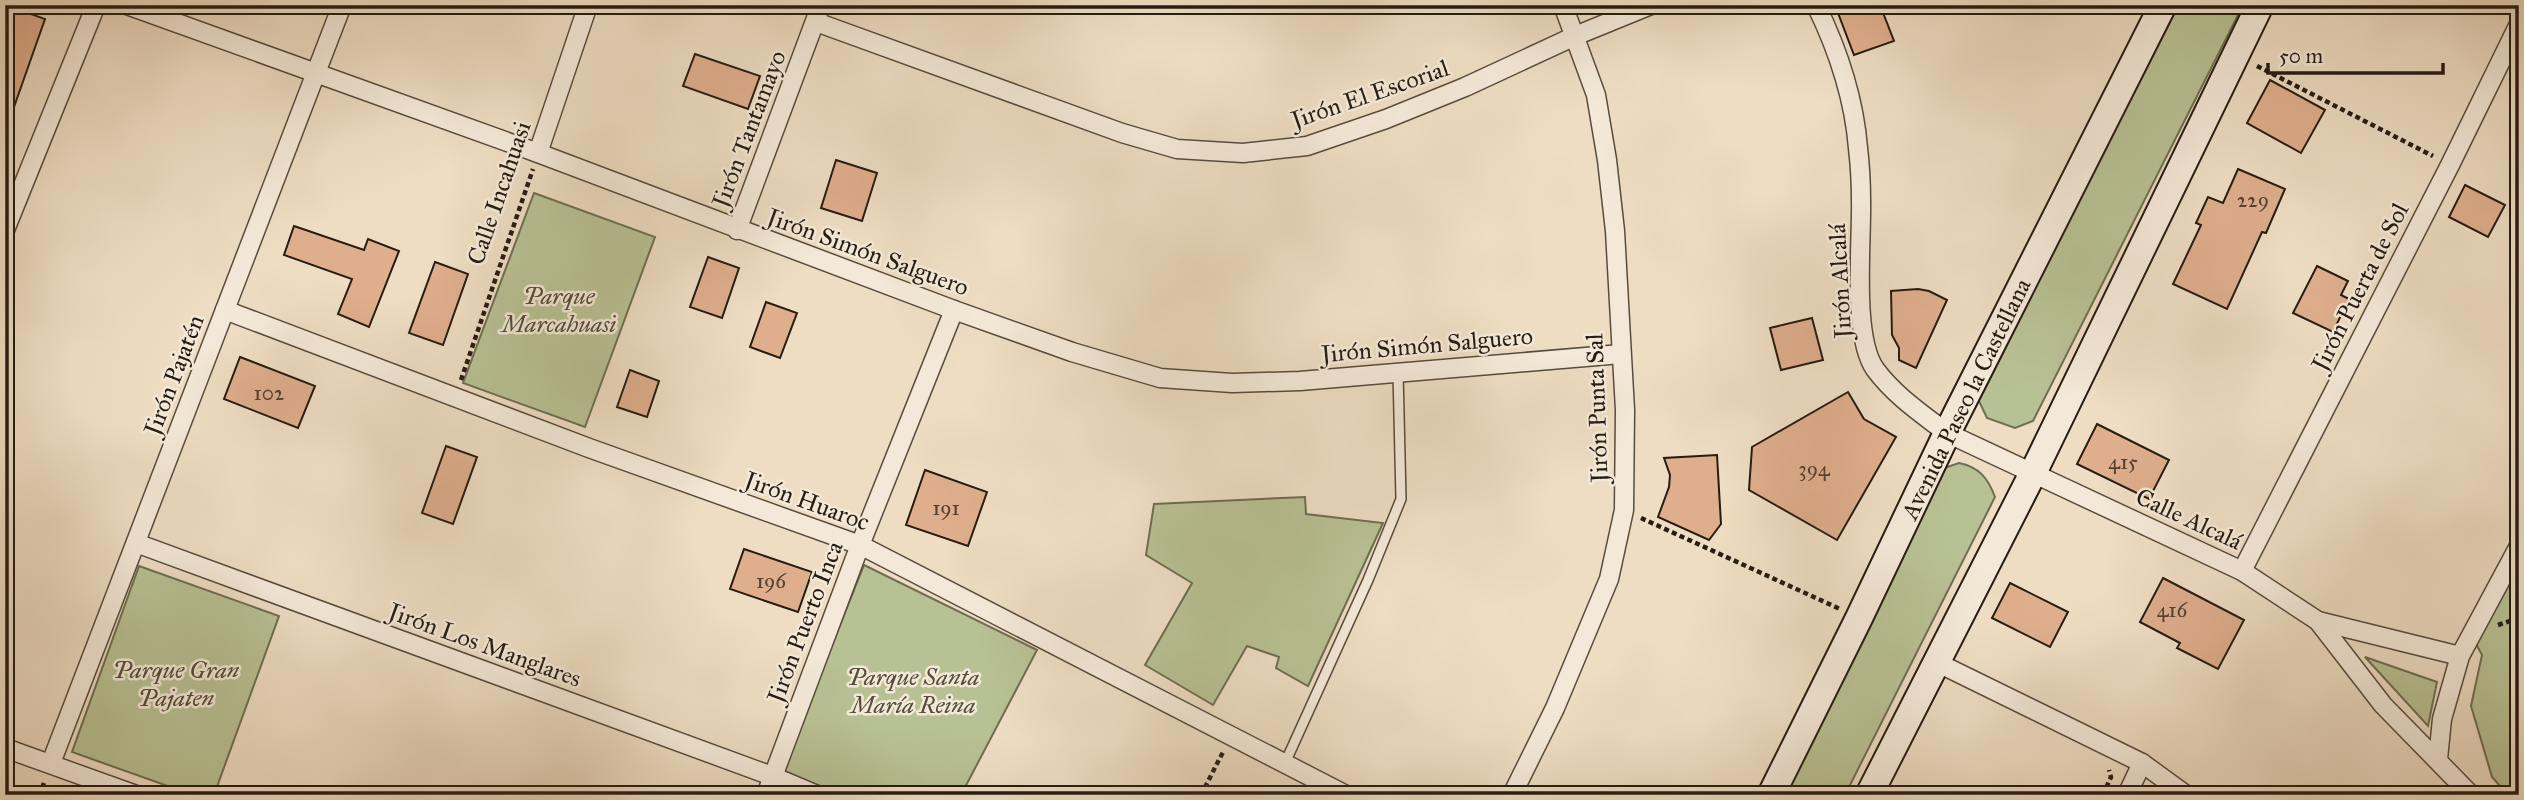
<svg xmlns="http://www.w3.org/2000/svg" width="2524" height="800" font-family="'IM FELL Great Primer',serif">
  <style>
    .green { fill: #b8c194; stroke: #6e6e53; stroke-width: 2 }
    .building { fill: #dfae8d; stroke: #251c12; stroke-width: 2 }
    .lines { fill: none; stroke-linecap: round; stroke-linejoin: round }
    .service-casing { stroke: #574c3e; stroke-width: 12 }
    .minor-casing { stroke: #574c3e; stroke-width: 21 }
    .secondary-casing { stroke: #251c12; stroke-width: 30 }
    .path { stroke: #251c12; stroke-width: 4.5; stroke-dasharray: 5 3.5; stroke-linecap: butt }
    .service { stroke: #f4e9d8; stroke-width: 9 }
    .minor { stroke: #f4e9d8; stroke-width: 18 }
    .secondary { stroke: #f4e9d8; stroke-width: 26 }
    .labels { text-anchor: middle; stroke-width: 5; stroke-linejoin: round; paint-order: stroke }
    .number-label { font-size: 21px; fill: #544031 }
    .street-label { font-size: 24px; fill: #251c12; stroke: #f4e9d8 }
    .park-label { font-size: 24px; font-style: italic; fill: #514e39; stroke: #f4e9d8 }
  </style>
  <rect width="100%" height="100%" fill="#eeddc3"/>
  <filter id="stains"><feTurbulence type="fractalNoise" baseFrequency=".00286" numOctaves="4"/><feColorMatrix values="0 0 0 0 .2 0 0 0 0 .09 0 0 0 0 .02 0 0 0 .5 -.17"/></filter>
  <radialGradient id="worn" r=".72"><stop offset=".6" stop-color="#630" stop-opacity="0"/><stop offset="1" stop-color="#630" stop-opacity=".3"/></radialGradient>
  <g class="green">
    <polygon points="2176,5 2243,5 2033,421 2015,428 1987,418 1978,399"/>
    <polygon points="534,193 655,237 585,427 463,383"/>
    <path d="M1959,463C1979,467 1988,478 1995,497L1845,795H1782L1944,468Z"/>
    <polygon points="1305,497 1306,514 1383,523 1308,686 1276,668 1279,657 1247,646 1213,705 1145,665 1192,583 1146,555 1154,504"/>
    <polygon points="2519,551 2519,795 2508,795 2492,777 2471,706 2482,655 2471,635"/>
    <polygon points="864,565 1037,650 961,795 838,795 782,771"/>
    <polygon points="139,566 279,616 214,795 193,795 72,752"/>
    <polygon points="2365,657 2437,682 2428,726"/>
  </g>
  <g class="building">
    <polygon points="6,5 45,19 8,124 5,123"/>
    <polygon points="1835,5 1880,5 1894,41 1854,55"/>
    <polygon points="695,54 760,76 748,109 683,86"/>
    <polygon points="2270,80 2325,110 2301,153 2247,123"/>
    <polygon points="836,160 877,173 862,221 821,208"/>
    <polygon points="2238,169 2285,189 2266,233 2262,232 2227,309 2173,284 2201,225 2196,223 2208,197 2223,203"/>
    <polygon points="2465,185 2505,205 2488,237 2449,217"/>
    <polygon points="294,226 364,250 368,239 399,251 369,327 338,314 352,279 284,255"/>
    <polygon points="708,257 739,268 722,318 690,307"/>
    <polygon points="435,262 468,274 443,345 409,333"/>
    <polygon points="2317,266 2348,281 2341,295 2349,299 2333,332 2293,313"/>
    <polygon points="1918,289 1929,291 1947,300 1916,368 1899,360 1899,348 1892,335 1891,291"/>
    <polygon points="766,302 797,313 780,358 750,347"/>
    <polygon points="1812,318 1823,360 1781,370 1770,328"/>
    <polygon points="240,357 315,386 298,428 224,399"/>
    <polygon points="630,370 659,381 647,417 617,407"/>
    <polygon points="1848,392 1864,419 1896,437 1837,540 1749,490 1752,447"/>
    <polygon points="2097,424 2169,460 2149,499 2077,464"/>
    <polygon points="446,446 477,457 453,524 422,513"/>
    <polygon points="1717,455 1721,524 1709,540 1658,517 1669,487 1670,475 1664,458"/>
    <polygon points="925,470 987,492 968,546 906,525"/>
    <polygon points="744,549 812,572 798,612 730,589"/>
    <polygon points="2163,578 2244,620 2218,669 2177,648 2180,643 2140,622"/>
    <polygon points="2010,583 2068,612 2050,647 1992,618"/>
  </g>
  <g class="lines">
    <g class="service-casing">
      <polyline id="service" points="1285,763 1368,580 1401,499 1398,372"/>
    </g>
    <g class="minor-casing">
      <g id="minor">
        <polyline points="127,5 538,153 954,310 1072,352 1160,378 1232,383 1300,381 1621,354"/>
        <path d="M1816,5C1838,50 1854,98 1858,148C1860,165 1861,183 1861,201C1862,243 1852,336 1875,369C1894,395 1922,414 1947,433L2242,571L2318,621L2383,705L2471,795"/>
        <polyline points="816,22 1122,133 1177,149 1243,153 1307,146 1386,119 1465,87 1575,36 1651,5"/>
        <polyline points="538,153 588,5"/>
        <polyline points="5,230 96,5"/>
        <polyline points="737,230 821,5"/>
        <polyline points="225,310 589,448 860,545 1346,795"/>
        <polyline points="136,543 772,776 817,795"/>
        <polyline points="2242,571 2450,165 2519,24"/>
        <polyline points="2318,621 2460,656"/>
        <polyline points="1936,662 2142,763 2186,795"/>
        <polyline points="5,748 136,795"/>
        <polyline points="2438,759 2442,719 2460,656 2519,546"/>
        <polyline points="51,763 342,5"/>
        <polyline points="766,795 860,545 954,310"/>
        <polyline points="1512,795 1555,708 1609,579 1624,510 1625,410 1615,231 1607,160 1596,95 1563,5"/>
        <polyline points="2127,795 2142,763"/>
      </g>
    </g>
    <g class="secondary-casing">
      <g id="secondary">
        <polyline points="1771,795 1859,618 1947,433 2163,5"/>
        <polyline points="1869,795 2033,473 2260,5"/>
      </g>
    </g>
    <g class="path">
      <polyline points="2257,66 2433,156"/>
      <polyline points="461,380 533,169"/>
      <polyline points="1641,518 1840,609"/>
      <polyline points="2498,625 2519,618"/>
      <polyline points="39,795 44,783"/>
      <polyline points="1201,795 1223,752"/>
      <polyline points="2103,795 2111,777 2109,770"/>
    </g>
    <use href="#service" class="service"/>
    <use href="#minor" class="minor"/>
    <use href="#secondary" class="secondary"/>
  </g>
  <g class="labels">
    <g class="number-label">
      <text x="2253" y="207">229</text>
      <text x="269" y="400">102</text>
      <text x="2123" y="469">415</text>
      <text x="1814" y="476">394</text>
      <text x="946" y="515">191</text>
      <text x="771" y="588">196</text>
      <text x="2172" y="617">416</text>
    </g>
    <g class="street-label">
      <text transform="translate(1370 94) rotate(-19)" y="8">Jirón El Escorial</text>
      <text transform="translate(749 129) rotate(-69)" y="8">Jirón Tantamayo</text>
      <text transform="translate(499 193) rotate(-71)" y="8">Calle Incahuasi</text>
      <text transform="translate(868 252) rotate(20)" y="8">Jirón Simón Salguero</text>
      <text transform="translate(1840 281) rotate(-93)" y="8">Jirón Alcalá</text>
      <text transform="translate(2360 287) rotate(-63)" y="8">Jirón Puerta de Sol</text>
      <text transform="translate(1427 345) rotate(-5)" y="8">Jirón Simón Salguero</text>
      <text transform="translate(174 375) rotate(-69)" y="8">Jirón Pajatén</text>
      <text transform="translate(1966 399) rotate(-64)" y="8">Avenida Paseo la Castellana</text>
      <text transform="translate(1597 408) rotate(-92)" y="8">Jirón Punta Sal</text>
      <text transform="translate(807 501) rotate(20)" y="8">Jirón Huaroc</text>
      <text transform="translate(2189 519) rotate(25)" y="8">Calle Alcalá</text>
      <text transform="translate(805 622) rotate(-69)" y="8">Jirón Puerto Inca</text>
      <text transform="translate(485 645) rotate(20)" y="8">Jirón Los Manglares</text>
    </g>
    <g class="park-label">
      <text x="559" y="304">Parque<tspan x="559" dy="28">Marcahuasi</tspan></text>
      <text x="176" y="678">Parque Gran<tspan x="176" dy="28">Pajaten</tspan></text>
      <text x="913" y="685">Parque Santa<tspan x="913" dy="28">María Reina</tspan></text>
    </g>
  </g>
  <rect width="2524" height="800" fill="none" stroke="#eeddc3" stroke-width="28"/>
  <rect x="7" y="7" width="2510" height="786" fill="none" stroke="#251c12" stroke-width="3.5"/>
  <rect x="14" y="14" width="2496" height="772" fill="none" stroke="#251c12" stroke-width="2"/>
  <path d="M2268 63v10h175v-10" fill="none" stroke="#251c12" stroke-width="3.5"/>
  <text x="2279" y="63" font-size="21" fill="#251c12" stroke="#f4e9d8" stroke-width="5" paint-order="stroke">50 m</text>
  <rect width="100%" height="100%" filter="url(#stains)"/>
  <rect width="100%" height="100%" fill="url(#worn)"/>
</svg>
